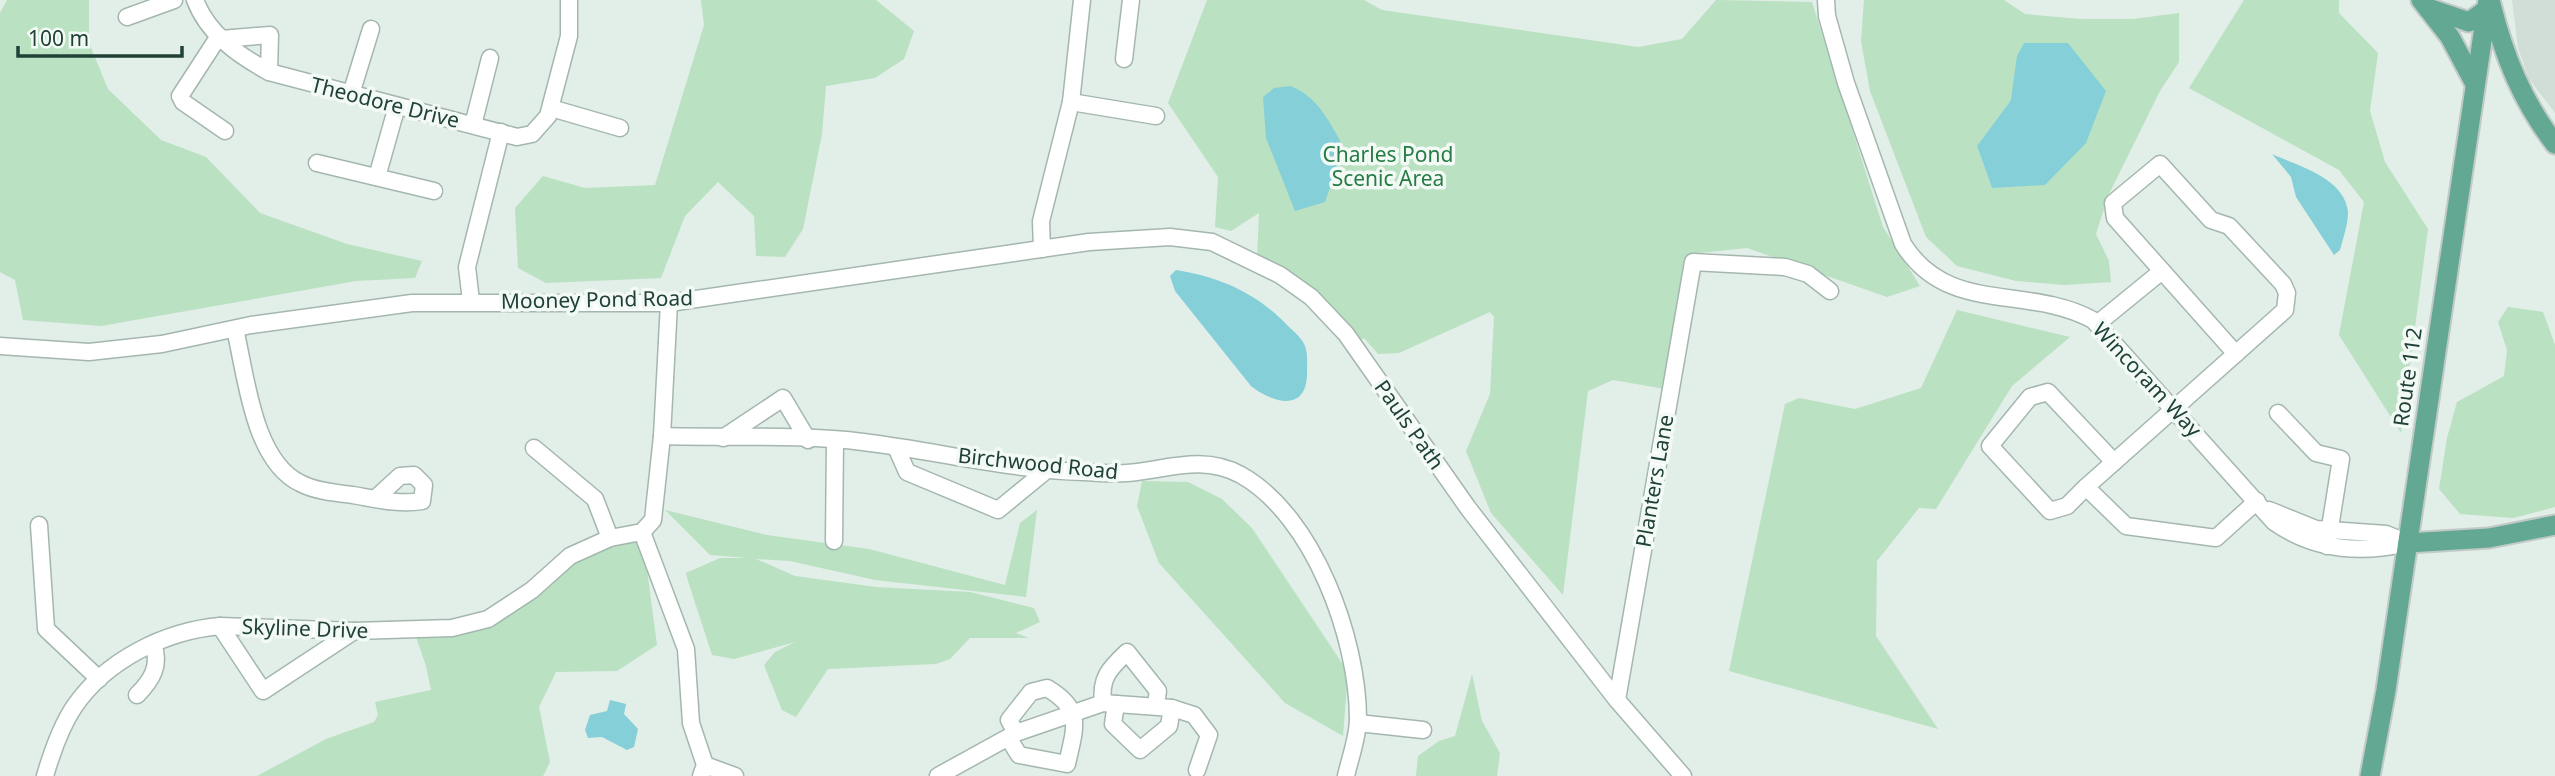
<svg xmlns="http://www.w3.org/2000/svg" width="2555" height="776" font-family="'Noto Sans',sans-serif">
  <style>
    .built { fill: #d0ded7 }
    .green { fill: #b9e1c2; fill-rule: evenodd }
    .water { fill: #85cfd8 }
    .lines { fill: none; stroke-linecap: round; stroke-linejoin: round }
    .minor-casing { stroke: #a4b7af; stroke-width: 19 }
    .major-casing { stroke: #c1cac7; stroke-width: 23 }
    .minor { stroke: #fff; stroke-width: 16 }
    .major { stroke: #62a893; stroke-width: 19 }
    .labels { text-anchor: middle; stroke-width: 7; stroke-linejoin: round; paint-order: stroke }
    .street-label { font-size: 21px; fill: #204137; stroke: #f3faf6 }
    .park-label { font-size: 21px; fill: #267c44; stroke: #f3faf6 }
  </style>
  <rect width="100%" height="100%" fill="#e2eee8"/>
  <polygon class="built" points="2512,0 2555,0 2555,113 2529,79 2518,48"/>
  <g class="green">
    <polygon points="7,0 89,0 89,43 108,89 161,140 206,157 260,213 347,244 422,261 415,278 356,281 101,326 23,320 15,280 0,272 0,13"/>
    <polygon points="701,0 876,0 914,31 904,59 875,78 826,86 822,134 803,229 785,257 756,256 754,216 718,182 685,216 661,278 546,283 518,268 515,208 543,176 585,188 655,185 704,25"/>
    <polygon points="1207,0 1364,0 1382,10 1638,47 1682,39 1716,0 1812,2 1883,227 1920,286 1887,297 1747,248 1699,253 1688,260 1665,389 1613,380 1588,391 1563,595 1491,513 1466,451 1490,394 1494,317 1490,312 1399,353 1378,354 1364,338 1353,344 1257,258 1259,213 1231,231 1215,227 1218,177 1168,103"/>
    <path d="M1864,0H2004L2025,14L2081,19H2133L2179,13V62L2160,91L2108,196L2096,234L2109,261L2111,282L2064,285L2016,281L1957,266L1926,237L1870,91L1861,41ZM2011,100L1992,188L1977,146Z"/>
    <polygon points="2244,0 2339,0 2339,13 2378,53 2370,111 2385,162 2428,229 2401,433 2339,335 2364,202 2339,170 2189,88"/>
    <polygon points="2508,307 2543,312 2555,345 2555,507 2513,518 2460,514 2439,489 2447,438 2457,402 2504,376 2507,350 2498,322"/>
    <polygon points="1957,310 2070,337 2012,386 1936,509 1919,508 1877,561 1876,636 1938,729 1729,671 1785,404 1799,398 1855,409 1921,388"/>
    <polygon points="1142,481 1188,482 1222,499 1252,528 1348,672 1343,736 1285,703 1159,563 1137,506"/>
    <polygon points="665,510 767,535 869,549 1005,585 1020,523 1037,510 1026,597 875,580 790,561 756,559 795,576 876,587 970,592 1034,608 1040,622 1016,633 1029,638 970,638 950,659 936,664 828,669 796,717 782,710 764,665 775,652 795,642 734,659 712,655 688,581 686,573 720,558 748,558 710,555"/>
    <polygon points="642,532 657,645 617,671 556,672 539,707 550,762 543,776 257,776 326,739 374,722 378,715 375,702 431,690 426,666 414,631 488,619 570,556"/>
    <polygon points="1472,674 1482,721 1500,753 1497,776 1416,776 1418,756 1439,741 1455,736"/>
  </g>
  <g class="water">
    <polygon points="2024,43 2068,43 2106,91 2086,143 2045,185 1992,188 1977,146 2011,100 2017,56"/>
    <path d="M1290,86C1318,96 1330,123 1344,148L1325,202L1295,211L1266,138L1263,97L1274,88Z"/>
    <path d="M2272,154C2298,166 2345,178 2348,212C2348,224 2343,239 2340,250L2334,255L2296,197L2291,177Z"/>
    <path d="M1176,270C1220,277 1257,293 1288,326C1294,332 1302,338 1305,346C1308,354 1307,364 1307,373C1307,412 1274,404 1251,386L1175,291L1170,276Z"/>
    <polygon points="610,700 626,704 624,714 638,729 634,747 627,750 602,737 588,738 585,730 590,715 607,711"/>
  </g>
  <g class="lines">
    <g class="minor-casing">
      <g id="minor">
        <path d="M195,0C208,34 238,55 269,72L517,137L532,134L548,116L569,36V0"/>
        <path d="M1826,0L1827,16L1846,83L1903,244C1948,316 2027,284 2093,320L2274,522C2314,550 2361,554 2408,543"/>
        <polyline points="127,17 174,0"/>
        <polyline points="219,36 180,96 183,102 225,131"/>
        <polyline points="221,39 270,35 269,72"/>
        <polyline points="1124,59 1131,0"/>
        <polyline points="351,94 371,29"/>
        <polyline points="1071,102 1156,116"/>
        <polyline points="551,108 620,128"/>
        <polyline points="473,125 490,58"/>
        <polyline points="317,163 434,191"/>
        <polyline points="377,177 397,106"/>
        <polyline points="1042,249 1041,221 1071,102 1082,0"/>
        <polyline points="471,301 467,267 501,132"/>
        <polyline points="2097,324 2162,271"/>
        <path d="M235,329C246,375 253,460 300,483C315,491 336,493 353,495C376,499 399,505 422,501L424,485L414,475L400,476L375,499"/>
        <polyline points="0,346 89,352 162,344 251,325 412,303 669,303 1089,242 1170,237 1212,242 1280,275 1311,297 1346,334 1468,508 1617,700 1683,776"/>
        <polyline points="2236,354 2115,218 2113,203 2160,164 2211,220 2229,226 2283,284 2287,293 2285,310 2086,487 2126,526 2216,538 2257,501"/>
        <polyline points="2278,413 2316,453 2341,459 2327,546"/>
        <path d="M662,436C725,438 801,434 863,442C937,451 1010,470 1084,472C1098,473 1113,474 1127,473C1166,470 1202,454 1241,475C1314,516 1358,639 1358,719C1358,737 1350,758 1346,776"/>
        <polyline points="723,438 783,398 808,440"/>
        <polyline points="896,447 907,472 998,510 1048,469"/>
        <polyline points="534,448 595,499 610,538"/>
        <polyline points="2086,487 2067,506 2050,511 1990,446 2030,397 2048,392 2114,462"/>
        <polyline points="2269,510 2316,529 2386,534 2408,543"/>
        <polyline points="39,525 46,629 99,679"/>
        <polyline points="642,532 686,649 691,723 705,765 701,776"/>
        <polyline points="834,541 835,440"/>
        <polyline points="220,626 263,691 354,631"/>
        <path d="M137,695C152,680 161,665 153,644"/>
        <polyline points="1617,700 1693,262 1785,267 1808,274 1830,291"/>
        <path d="M1103,703C1100,678 1109,669 1127,652L1158,691L1156,704"/>
        <polyline points="1116,704 1113,724 1140,750 1169,726 1172,708"/>
        <polyline points="1358,723 1423,730"/>
        <path d="M1009,739L1019,755L1067,764C1075,727 1084,710 1047,688L1031,692L1009,720L1016,733"/>
        <polyline points="705,765 735,776"/>
        <path d="M45,776C52,752 60,728 74,707C106,660 165,631 220,626L354,631L452,628L488,619L532,590L570,556L610,538L642,532L653,520L662,436L669,303"/>
        <polyline points="938,776 1016,733 1103,703 1172,708 1194,715 1209,735 1197,770"/>
      </g>
    </g>
    <g class="major-casing">
      <g id="major">
        <polyline points="2421,0 2450,37 2474,82"/>
        <path d="M2491,4C2504,56 2522,101 2555,144"/>
        <polyline points="2428,8 2469,22 2486,10"/>
        <polyline points="2408,543 2489,538 2555,525"/>
        <polyline points="2370,776 2386,690 2488,0"/>
      </g>
    </g>
    <use href="#minor" class="minor"/>
    <use href="#major" class="major"/>
  </g>
  <g class="labels">
    <g class="street-label">
      <text transform="translate(385 103) rotate(14)" y="7">Theodore Drive</text>
      <text transform="translate(597 300) rotate(-1)" y="7">Mooney Pond Road</text>
      <text transform="translate(2408 377) rotate(-82)" y="7">Route 112</text>
      <text transform="translate(2147 380) rotate(47)" y="7">Wincoram Way</text>
      <text transform="translate(1409 425) rotate(55)" y="7">Pauls Path</text>
      <text transform="translate(1038 464) rotate(6)" y="7">Birchwood Road</text>
      <text transform="translate(1655 481) rotate(-80)" y="7">Planters Lane</text>
      <text transform="translate(305 629) rotate(2)" y="7">Skyline Drive</text>
    </g>
    <g class="park-label">
      <text x="1388" y="162">Charles Pond<tspan x="1388" dy="24">Scenic Area</tspan></text>
    </g>
  </g>
  <path d="M18 46v10h164v-10" fill="none" stroke="#204137" stroke-width="3.5"/>
  <text x="28" y="46" font-size="21" fill="#204137" stroke="#f3faf6" stroke-width="5" paint-order="stroke">100 m</text>
</svg>
